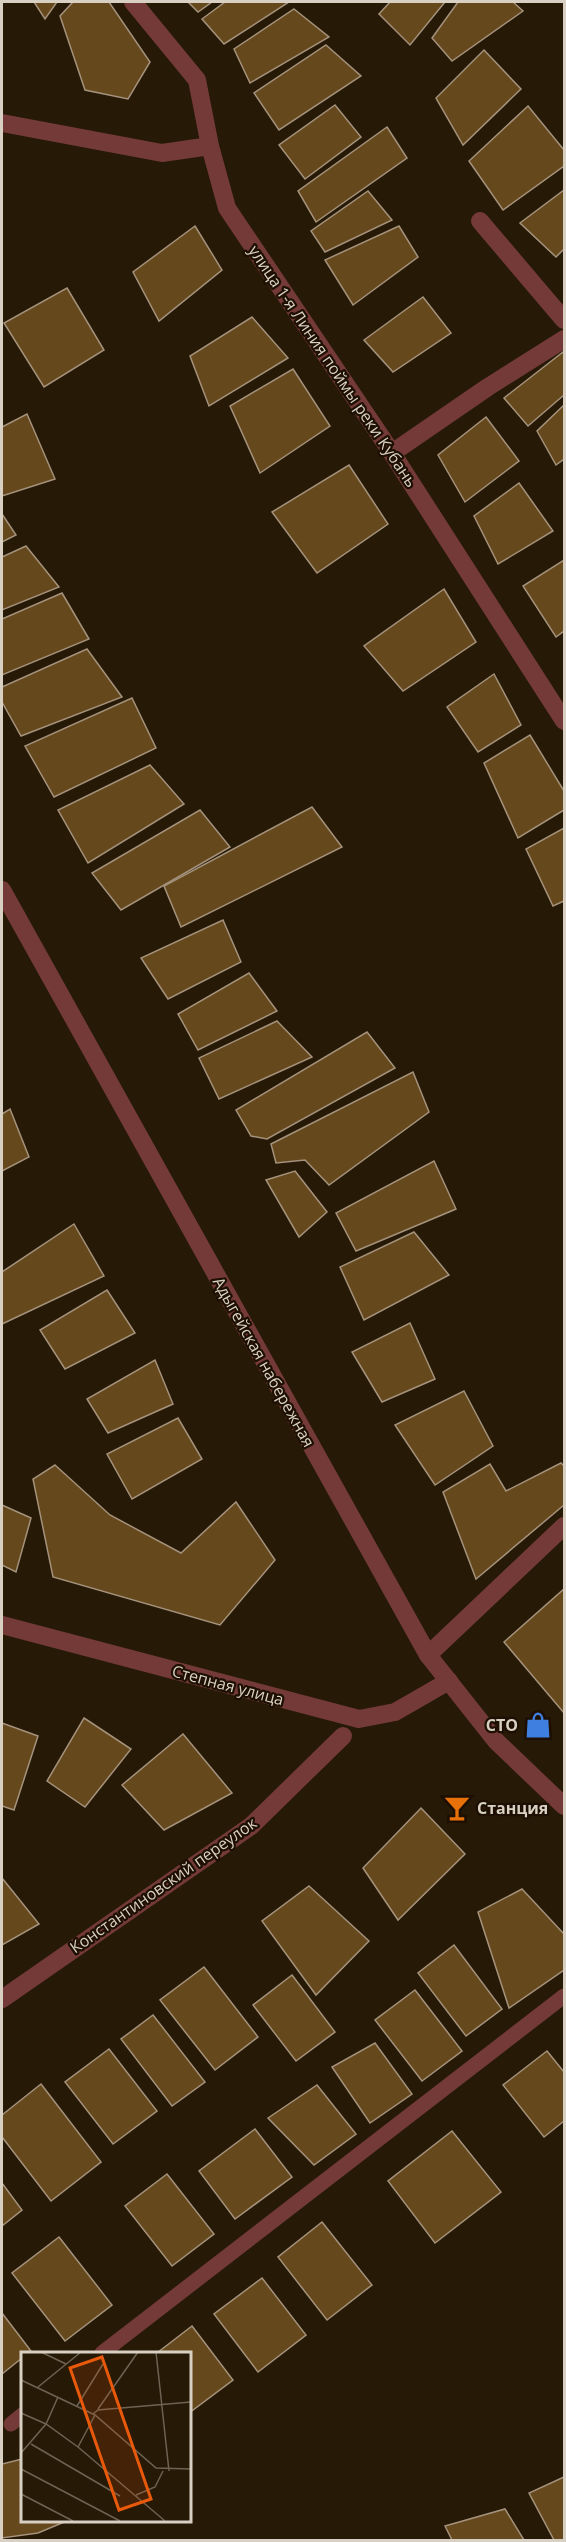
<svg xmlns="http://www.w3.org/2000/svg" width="566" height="2542" font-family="'Open Sans',sans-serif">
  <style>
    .building { fill: #66481d; stroke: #a4927c; stroke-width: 1.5 }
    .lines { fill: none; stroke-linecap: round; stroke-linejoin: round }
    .service { stroke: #733a38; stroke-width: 15 }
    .minor { stroke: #733a38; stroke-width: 18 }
    .tertiary { stroke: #733a38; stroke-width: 18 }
    .labels { text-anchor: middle; stroke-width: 4.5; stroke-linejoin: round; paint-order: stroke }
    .street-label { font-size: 16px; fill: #d9d0c4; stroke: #1d0f01 }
    .poi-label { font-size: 16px; font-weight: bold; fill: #d9d0c4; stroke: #1d0f01; text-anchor: end }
    .inset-road { fill: none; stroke: #6e6252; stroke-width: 1.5 }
    .view { fill: #e8590c; fill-opacity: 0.15; stroke: #e8590c; stroke-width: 3 }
    .inset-edge { fill: none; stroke: #d9d0c4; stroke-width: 3 }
  </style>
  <rect width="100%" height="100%" fill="#261906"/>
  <g class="building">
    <polygon points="34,2 57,2 45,19"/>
    <polygon points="73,2 109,2 150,62 128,99 85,90 60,16"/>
    <polygon points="188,2 212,2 198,12"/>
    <polygon points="225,2 289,2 224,44 202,19"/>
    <polygon points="390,2 445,2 410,45 379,14"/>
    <polygon points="458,2 513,2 523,11 452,61 432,38"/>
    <polygon points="294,9 329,37 250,83 234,49"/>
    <polygon points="326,45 361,76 279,130 254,93"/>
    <polygon points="484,50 521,89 463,145 436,98"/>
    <polygon points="335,105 361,137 305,179 279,145"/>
    <polygon points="528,106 564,150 564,166 503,210 469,161"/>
    <polygon points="387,127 407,158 316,222 298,191"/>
    <polygon points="564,190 564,249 556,257 520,223"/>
    <polygon points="368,191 392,220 325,252 311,231"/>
    <polygon points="195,226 222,270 159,321 133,272"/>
    <polygon points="399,226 418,257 353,305 325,260"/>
    <polygon points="67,288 104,350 44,387 4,323"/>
    <polygon points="423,297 451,333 393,372 364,340"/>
    <polygon points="252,317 288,358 209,406 190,356"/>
    <polygon points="563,352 564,355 564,395 528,426 504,398"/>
    <polygon points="293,369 330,426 260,473 230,406"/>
    <polygon points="564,405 564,459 556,465 537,431"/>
    <polygon points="27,414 55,479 2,496 2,427"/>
    <polygon points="486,417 519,461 465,502 438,455"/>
    <polygon points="349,465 388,524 317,573 272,512"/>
    <polygon points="519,483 553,531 498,564 474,516"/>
    <polygon points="2,514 16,535 2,542"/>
    <polygon points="26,546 59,587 2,610 2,557"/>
    <polygon points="564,560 564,631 556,637 523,586"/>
    <polygon points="444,589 476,642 403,691 364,646"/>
    <polygon points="62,593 89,639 2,675 2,619"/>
    <polygon points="87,649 122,697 21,736 2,702 2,687"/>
    <polygon points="494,674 521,725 478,752 447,707"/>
    <polygon points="132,698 156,748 54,797 25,746"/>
    <polygon points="530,735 564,791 564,810 518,838 484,763"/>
    <polygon points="150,765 184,804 88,863 58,810"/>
    <polygon points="312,807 342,847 181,927 164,886"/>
    <polygon points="200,810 230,847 121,910 92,873"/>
    <polygon points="564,828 564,901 553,906 526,849"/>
    <polygon points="223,920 241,962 168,999 141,958"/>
    <polygon points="249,973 277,1011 198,1050 178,1014"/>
    <polygon points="277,1021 312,1057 219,1099 199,1058"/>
    <polygon points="367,1032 395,1068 267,1139 251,1136 236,1110"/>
    <polygon points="413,1072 429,1112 329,1185 305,1160 276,1163 271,1144"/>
    <polygon points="10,1109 29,1157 2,1171 2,1114"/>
    <polygon points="434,1161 456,1209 356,1251 336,1213"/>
    <polygon points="295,1171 327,1212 299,1237 266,1180"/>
    <polygon points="74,1224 104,1276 2,1324 2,1272"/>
    <polygon points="414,1232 449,1275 364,1320 340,1267"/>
    <polygon points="107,1290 135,1333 65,1369 40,1330"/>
    <polygon points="410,1323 435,1379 382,1402 352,1352"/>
    <polygon points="155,1360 173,1404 108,1433 87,1399"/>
    <polygon points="464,1391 493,1446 435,1485 395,1425"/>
    <polygon points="178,1418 202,1459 132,1499 107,1454"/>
    <polygon points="561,1463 564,1466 564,1505 476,1579 443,1492 490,1464 506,1491"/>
    <polygon points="55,1465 110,1515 181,1553 236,1502 275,1560 220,1625 53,1577 33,1479"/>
    <polygon points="2,1505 31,1518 16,1572 2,1565"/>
    <polygon points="564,1589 564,1713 504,1642"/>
    <polygon points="84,1718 131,1749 85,1807 47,1781"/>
    <polygon points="2,1723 38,1736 14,1810 2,1806"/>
    <polygon points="183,1734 232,1793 164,1830 122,1785"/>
    <polygon points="421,1808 465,1854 398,1920 363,1868"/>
    <polygon points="2,1878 39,1924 2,1945"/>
    <polygon points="309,1886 369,1941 316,1995 262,1921"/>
    <polygon points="522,1889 564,1934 564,1970 509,2008 478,1912"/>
    <polygon points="454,1945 502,2009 466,2036 418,1973"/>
    <polygon points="204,1967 258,2037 215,2070 160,2000"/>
    <polygon points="292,1975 335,2032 296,2061 253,2005"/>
    <polygon points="415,1990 462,2051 422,2081 375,2020"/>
    <polygon points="153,2015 205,2082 172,2106 121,2039"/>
    <polygon points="375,2043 412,2094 370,2123 332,2067"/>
    <polygon points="109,2049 157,2111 113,2144 65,2082"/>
    <polygon points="547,2051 564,2072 564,2121 544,2137 503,2085"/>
    <polygon points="41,2084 101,2162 51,2201 2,2137 2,2115"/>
    <polygon points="317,2085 356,2134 314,2165 268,2118"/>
    <polygon points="255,2129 292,2177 235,2219 199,2171"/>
    <polygon points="452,2131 501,2192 435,2243 388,2181"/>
    <polygon points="167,2174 214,2234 172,2266 125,2206"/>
    <polygon points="2,2183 22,2210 2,2226"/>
    <polygon points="322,2222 372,2285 327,2320 278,2257"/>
    <polygon points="59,2237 112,2305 65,2341 12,2273"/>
    <polygon points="262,2278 306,2335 258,2372 214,2314"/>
    <polygon points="2,2313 31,2351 22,2353 22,2358 2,2374"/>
    <polygon points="192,2326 233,2380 189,2413 189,2353 157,2353"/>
    <polygon points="22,2459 22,2520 69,2520 38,2533 2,2538 2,2464"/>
    <polygon points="564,2477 564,2540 554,2540 529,2493"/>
    <polygon points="505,2509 524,2540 452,2540 445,2526"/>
  </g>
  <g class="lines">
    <g class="service">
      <polyline points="102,2353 564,1996"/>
      <polyline points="11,2424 22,2415"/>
    </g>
    <g class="minor">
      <polyline points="133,2 197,80 210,146 227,208 392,453 564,721"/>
      <polyline points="2,123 162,153 210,146"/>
      <polyline points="480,221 564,320"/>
      <polyline points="392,453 488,387 564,339"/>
      <polyline points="2,1625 359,1719 395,1712 449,1681"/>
      <polyline points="428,1655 564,1526"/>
      <polyline points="2,1999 251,1826 343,1736"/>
    </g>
    <polyline class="tertiary" points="2,890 428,1655 496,1741 564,1806"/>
  </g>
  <defs>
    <g id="shop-bare" transform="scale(2.07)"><path d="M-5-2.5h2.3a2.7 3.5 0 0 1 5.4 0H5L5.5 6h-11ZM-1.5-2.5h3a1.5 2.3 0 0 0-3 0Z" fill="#3f7fe0" stroke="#1d0f01" stroke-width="2.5" paint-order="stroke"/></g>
    <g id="bar-bare" transform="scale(2.07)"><path d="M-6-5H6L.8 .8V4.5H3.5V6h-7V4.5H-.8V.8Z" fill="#e8710a" stroke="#1d0f01" stroke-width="2.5" paint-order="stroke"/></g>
  </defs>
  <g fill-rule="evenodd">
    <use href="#shop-bare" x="538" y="1725"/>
    <use href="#bar-bare" x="457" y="1808"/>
  </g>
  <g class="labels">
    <g class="street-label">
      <text transform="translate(333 366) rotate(56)" y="6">улица 1-я Линия поймы реки Кубань</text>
      <text transform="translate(264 1362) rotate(61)" y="6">Адыгейская набережная</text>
      <text transform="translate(228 1685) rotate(15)" y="6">Степная улица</text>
      <text transform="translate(163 1885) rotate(-35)" y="6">Константиновский переулок</text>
    </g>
    <g class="poi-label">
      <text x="518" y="1731">СТО</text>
      <text x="477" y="1814" text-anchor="start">Станция</text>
    </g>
  </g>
  <g transform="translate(21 2352)">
    <rect width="170" height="170" fill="#261906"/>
    <path class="inset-road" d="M20,0L45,12M135,0L148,119M0,28L74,63L135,116L170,117M17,35L60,0M56,54L82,12M77,57L117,0M0,61L25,72L57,95L144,169M72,62L77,58L170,50M10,92L99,144M57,95L74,63M0,101L25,72L37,45M0,117L99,169M0,142L52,169M115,143L134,135L142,119"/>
    <path class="view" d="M81,5L130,147L98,158L49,16Z"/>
    <rect width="170" height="170" class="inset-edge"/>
  </g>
  <rect width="566" height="2542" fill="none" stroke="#d9d0c4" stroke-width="6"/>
</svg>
